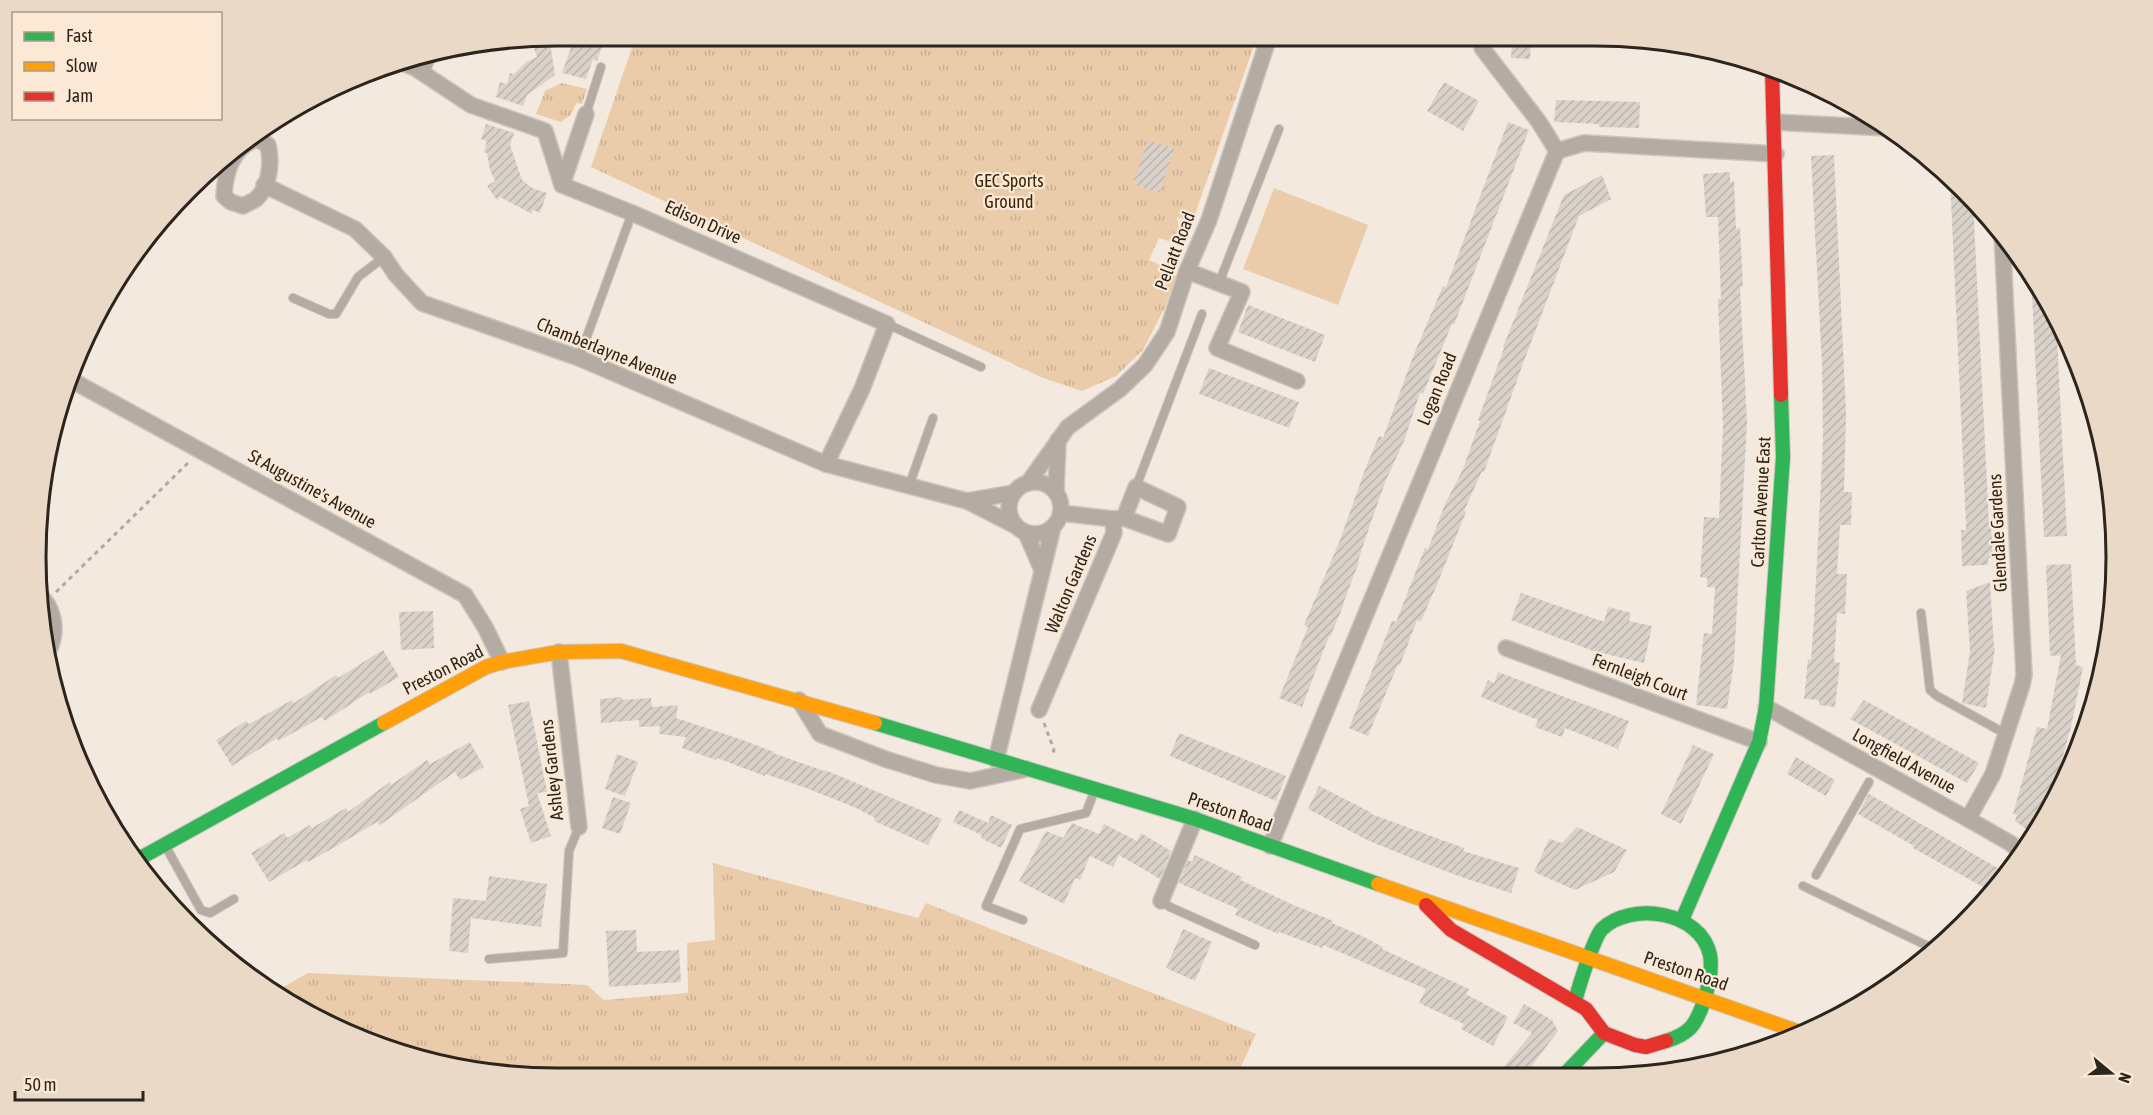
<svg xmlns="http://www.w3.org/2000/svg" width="2153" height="1115" font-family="'Asap Condensed',sans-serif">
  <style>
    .grass { fill: url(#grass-tufts) }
    .pitch { fill: #ebccaa }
    .building { fill: url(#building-hatch) }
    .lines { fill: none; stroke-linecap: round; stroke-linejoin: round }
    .lane-casing { stroke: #cdc6bd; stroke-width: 10 }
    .street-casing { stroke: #cdc6bd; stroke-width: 18 }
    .fast-casing { stroke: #cdc6bd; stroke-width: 16 }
    .slow-casing { stroke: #cdc6bd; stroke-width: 16 }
    .jam-casing { stroke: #cdc6bd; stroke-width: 16 }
    .path { stroke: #b2aaa2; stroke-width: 3; stroke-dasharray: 4.5 4.5; stroke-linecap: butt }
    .lane { stroke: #b4aba2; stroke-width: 8 }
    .street { stroke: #b4aba2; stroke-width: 15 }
    .fast { stroke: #30b455; stroke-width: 14 }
    .slow { stroke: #ff9f0a; stroke-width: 14 }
    .jam { stroke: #e5322d; stroke-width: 14 }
    .labels { text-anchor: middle; stroke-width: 4.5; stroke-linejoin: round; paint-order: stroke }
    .park-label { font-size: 18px; fill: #3c2508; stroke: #fbe9d6 }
    .street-label { font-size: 18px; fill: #2b251e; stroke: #fbe9d6 }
    .rim { fill: none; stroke: #2b251e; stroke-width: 3 }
  </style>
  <defs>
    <pattern id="grass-tufts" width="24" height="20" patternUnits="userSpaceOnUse" patternTransform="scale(1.5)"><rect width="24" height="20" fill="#ebccaa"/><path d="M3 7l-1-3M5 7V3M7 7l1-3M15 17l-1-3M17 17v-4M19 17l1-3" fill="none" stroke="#caaf92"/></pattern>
    <pattern id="building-hatch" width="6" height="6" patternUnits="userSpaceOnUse" patternTransform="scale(1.5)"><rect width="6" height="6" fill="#dad2ca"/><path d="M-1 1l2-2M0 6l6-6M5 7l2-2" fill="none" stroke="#bbb4ad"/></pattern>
  </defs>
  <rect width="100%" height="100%" fill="#f3e9de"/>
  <g class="grass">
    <polygon points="636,36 1257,37 1192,223 1177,217 1179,230 1177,244 1159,238 1149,260 1173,271 1176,277 1165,307 1143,350 1116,376 1082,391 1043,378 591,167"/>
    <polygon points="561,83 587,89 582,104 576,103 571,115 561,122 536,114 545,91"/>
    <polygon points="713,863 918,918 926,903 1256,1034 1237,1075 1232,1076 524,1078 423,1061 327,1025 278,990 308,973 587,985 604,1000 688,993 687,943 715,940"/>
  </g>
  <polygon class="pitch" points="1274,188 1368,225 1338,305 1243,269"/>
  <g class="building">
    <polygon points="575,36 606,36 597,61 593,59 586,79 562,73"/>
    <polygon points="1512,37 1531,37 1530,59 1511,58"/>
    <polygon points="550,43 555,75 527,95 523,106 496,97 500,82 507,84 510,73 514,74 526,62 537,57 534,48"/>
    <polygon points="1444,82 1479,101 1463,131 1427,111"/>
    <polygon points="1556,100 1640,102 1639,128 1599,127 1599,124 1554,122"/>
    <polygon points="1508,122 1529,130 1454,325 1452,324 1423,394 1420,393 1404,441 1386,480 1370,525 1358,561 1359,562 1343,604 1344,604 1330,637 1329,636 1302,707 1279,698 1308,627 1304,625 1340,540 1366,467 1379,436 1383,438 1414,354 1443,286 1446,287"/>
    <polygon points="486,124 514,133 510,145 522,180 532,188 547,193 540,213 533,210 532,214 500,197 497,200 487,186 495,181 490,170 487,153 484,152 487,141 481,139"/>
    <polygon points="1148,140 1174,149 1159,193 1133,184"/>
    <polygon points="1834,155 1846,413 1844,492 1852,492 1851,525 1840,525 1837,574 1847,574 1845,614 1837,613 1834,662 1840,663 1835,707 1819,705 1819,700 1804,699 1808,659 1811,660 1814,620 1823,441 1822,365 1811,156"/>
    <polygon points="1730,172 1730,182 1734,181 1736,229 1740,228 1743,287 1740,287 1747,422 1734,662 1727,709 1696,705 1704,633 1712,634 1715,587 1707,587 1707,578 1700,577 1704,517 1719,518 1723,426 1718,299 1721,299 1718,217 1706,217 1703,174"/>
    <polygon points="1602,175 1611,199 1579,216 1524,361 1484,472 1482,471 1464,511 1466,512 1436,587 1421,621 1417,620 1400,665 1398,664 1368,736 1349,728 1392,621 1396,622 1425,548 1428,549 1445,504 1463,469 1480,421 1478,420 1504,348 1503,347 1564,195"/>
    <polygon points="1950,178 1973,200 1989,525 1991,525 1992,542 1993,558 1988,558 1988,565 1962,566 1961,530 1966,530 1966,526"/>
    <polygon points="2031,275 2047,297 2056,317 2067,536 2044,537"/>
    <polygon points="1248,305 1325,335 1315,362 1238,332"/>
    <polygon points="1209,368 1299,402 1289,428 1199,394"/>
    <polygon points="2071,564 2076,665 2083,667 2071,727 2047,813 2033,834 2015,821 2017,815 2013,814 2037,727 2047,729 2061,655 2050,656 2046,565"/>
    <polygon points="1990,582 1994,648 1995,648 1986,708 1962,703 1970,652 1966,591"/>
    <polygon points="1521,593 1604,622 1608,607 1631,613 1629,621 1652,626 1644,663 1593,651 1511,620"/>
    <polygon points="433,611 434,648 401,650 399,612"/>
    <polygon points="383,650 399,677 370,694 369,692 325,721 322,717 278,741 277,738 232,766 216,740 246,721 249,724 292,700 294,703 336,675 338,678"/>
    <polygon points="1498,672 1629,721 1618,749 1565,728 1562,737 1535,727 1538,720 1481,697 1488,680 1494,683"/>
    <polygon points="622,697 622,700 651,698 652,707 678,705 676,718 740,739 774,752 773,753 824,771 825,770 942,819 928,845 874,821 875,818 854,807 806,788 765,774 765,776 717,758 716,760 682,748 686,737 659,734 660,726 639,727 639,720 601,723 600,699"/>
    <polygon points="1864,700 1979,763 1967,783 1850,719"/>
    <polygon points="529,701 547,792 537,793 551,836 531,843 520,809 529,806 508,705"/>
    <polygon points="1179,733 1286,776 1276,801 1170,756"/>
    <polygon points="470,742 484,767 460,780 455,772 380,825 377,822 335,847 308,862 307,860 269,882 251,853 284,833 287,838 310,825 312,828 346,808 348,812 390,782 391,785 427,760 430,764"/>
    <polygon points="1693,745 1714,754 1681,824 1661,814"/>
    <polygon points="617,754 638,762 625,796 605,789"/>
    <polygon points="1796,757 1835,780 1826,796 1787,774"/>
    <polygon points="1319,786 1372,813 1371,814 1464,848 1463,851 1519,868 1511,893 1467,879 1416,860 1367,840 1308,809"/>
    <polygon points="1869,794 2003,871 1992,892 1913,848 1914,846 1858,814"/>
    <polygon points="613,797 631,803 620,834 602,828"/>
    <polygon points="959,810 988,823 991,815 1012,825 1001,848 981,838 982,835 953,822"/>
    <polygon points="1072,823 1099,834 1104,824 1137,841 1141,833 1171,851 1160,879 1119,855 1113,867 1090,856 1080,880 1075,878 1064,904 1019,881 1046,831 1063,838"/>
    <polygon points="1577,827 1627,850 1614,872 1575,890 1534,872 1549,839 1562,843"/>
    <polygon points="1195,855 1242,877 1240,880 1291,904 1333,921 1332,923 1362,936 1383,947 1382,949 1469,989 1466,994 1508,1017 1493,1046 1461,1029 1464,1024 1419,1003 1426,989 1323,945 1322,948 1279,932 1278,934 1235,915 1238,909 1179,883 1188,860 1192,862"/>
    <polygon points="489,876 547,884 541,927 471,918 468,953 449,951 453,898 486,901"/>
    <polygon points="1183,929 1212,942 1195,981 1166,968"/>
    <polygon points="636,930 637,952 679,950 681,982 609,987 606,931"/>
    <polygon points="1524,1004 1552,1020 1558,1031 1525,1075 1497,1075 1532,1033 1513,1023"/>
  </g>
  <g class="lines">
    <g class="lane-casing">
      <g id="lane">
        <polyline points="425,75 431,57"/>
        <polyline points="586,114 601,67"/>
        <polyline points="1219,283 1279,129"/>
        <polyline points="293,298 329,314 336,314 358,277 384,257"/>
        <polyline points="887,324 981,367"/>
        <polyline points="579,358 632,213"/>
        <polyline points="909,486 933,418"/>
        <polyline points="1136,487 1202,314"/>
        <polyline points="1921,613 1930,690 1937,696 2006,734"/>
        <polyline points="2110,622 2111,623"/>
        <polyline points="166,847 201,910 210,913 234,899"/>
        <polyline points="1816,875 1869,782"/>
        <polyline points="1803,886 1936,950"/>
        <polyline points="1161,901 1170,907 1255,945"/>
        <polyline points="1023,920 986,906 1020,829 1086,813 1094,792"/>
        <polyline points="489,959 563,953 569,851 579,827"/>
      </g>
    </g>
    <g class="street-casing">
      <g id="street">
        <polyline points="1482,48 1539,122 1557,151"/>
        <polyline points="400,62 415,68 471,105 545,131 562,185 632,213 887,324 862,389 826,464"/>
        <polyline points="1774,122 1888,128"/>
        <path d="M257,139L268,145C272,162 270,187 256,199C252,202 246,204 243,206L231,202L224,196C225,172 233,147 257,139Z"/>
        <polyline points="264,185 355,229 384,257 396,275 422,303 579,358 826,464 967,501 1016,526"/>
        <polyline points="562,185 586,114"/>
        <polyline points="1187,271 1242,292 1217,348 1297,381"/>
        <polyline points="73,381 465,595 485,627 502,662"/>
        <circle cx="1035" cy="508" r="26"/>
        <polyline points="1028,483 1068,427 1120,389 1145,365 1167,332 1187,271 1209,220 1269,37"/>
        <polyline points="1056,491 1058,440"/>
        <polyline points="967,501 1013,493"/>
        <polyline points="1061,513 1113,519 1124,518 1168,534 1178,507 1136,487 1124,518"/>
        <polyline points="1026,533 1042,570"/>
        <path d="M37,593C54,606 58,629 50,648"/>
        <polyline points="1506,648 1759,742"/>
        <polyline points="559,652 579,827"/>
        <polyline points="799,700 820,734 885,759 936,775 970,781 1026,769"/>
        <polyline points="1766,707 1968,819 2010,843 2021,852"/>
        <polyline points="1039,710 1114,533 1113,519"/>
        <polyline points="996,760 1053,527"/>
        <polyline points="1968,819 1993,774 2022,685 2024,675 2002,234"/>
        <polyline points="1270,846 1557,151 1584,143 1776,154"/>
        <polyline points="1161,901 1195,819"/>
      </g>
    </g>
    <g class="fast-casing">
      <g id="fast">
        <polyline points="875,723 1195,819 1378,884"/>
        <polyline points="135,861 384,723"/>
        <polyline points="1682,920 1759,742 1766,707 1783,457 1781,395"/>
        <path d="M1575,1002C1578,989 1594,937 1602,929C1631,901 1701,911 1710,955C1713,971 1708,989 1703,1004C1695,1026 1689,1034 1666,1041"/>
        <polyline points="1564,1075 1604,1033"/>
      </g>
    </g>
    <g class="slow-casing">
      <g id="slow">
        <polyline points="384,723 486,667 502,662 559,652 621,651 875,723"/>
        <polyline points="1378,884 1805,1034"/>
      </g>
    </g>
    <g class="jam-casing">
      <g id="jam">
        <polyline points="1772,70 1781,395"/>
        <polyline points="1426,905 1451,930 1586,1009 1604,1033 1635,1045 1646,1047 1666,1041"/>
      </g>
    </g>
    <g class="path">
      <polyline points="56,592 188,463"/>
      <polyline points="1044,723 1054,750 1052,756"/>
    </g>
    <use href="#lane" class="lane"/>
    <use href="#street" class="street"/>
    <use href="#fast" class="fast"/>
    <use href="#slow" class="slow"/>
    <use href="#jam" class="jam"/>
  </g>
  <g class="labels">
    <g class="park-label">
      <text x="1009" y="187">GEC Sports<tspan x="1009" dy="21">Ground</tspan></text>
    </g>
    <g class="street-label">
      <text transform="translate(703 222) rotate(24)" y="6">Edison Drive</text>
      <text transform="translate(1175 251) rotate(-69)" y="6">Pellatt Road</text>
      <text transform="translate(607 351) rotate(22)" y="6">Chamberlayne Avenue</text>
      <text transform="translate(1437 389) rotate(-68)" y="6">Logan Road</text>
      <text transform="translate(312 489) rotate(29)" y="6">St Augustine's Avenue</text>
      <text transform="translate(1761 502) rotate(-87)" y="6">Carlton Avenue East</text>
      <text transform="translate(1998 533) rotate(-93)" y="6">Glendale Gardens</text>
      <text transform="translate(1071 584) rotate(-67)" y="6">Walton Gardens</text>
      <text transform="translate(443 670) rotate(-27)" y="6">Preston Road</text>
      <text transform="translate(1640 677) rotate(21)" y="6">Fernleigh Court</text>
      <text transform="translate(1904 761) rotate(29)" y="6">Longfield Avenue</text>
      <text transform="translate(552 770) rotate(-96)" y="6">Ashley Gardens</text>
      <text transform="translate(1230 812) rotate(19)" y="6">Preston Road</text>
      <text transform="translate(1686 971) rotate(19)" y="6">Preston Road</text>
    </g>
  </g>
  <path d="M0 0H2153V1115H0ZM557 46H1595A511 511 0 0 1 2106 557V557A511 511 0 0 1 1595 1068H557A511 511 0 0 1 46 557V557A511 511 0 0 1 557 46Z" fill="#ead9c7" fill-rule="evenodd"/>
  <path class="rim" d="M557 46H1595A511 511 0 0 1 2106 557V557A511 511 0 0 1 1595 1068H557A511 511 0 0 1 46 557V557A511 511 0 0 1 557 46Z"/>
  <rect x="12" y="12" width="210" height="108" fill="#fbe9d6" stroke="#a89b8c" stroke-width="1.5"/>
  <rect x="24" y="32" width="30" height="9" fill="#30b455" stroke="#a89b8c" stroke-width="1.5"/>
  <text x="66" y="42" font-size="18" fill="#2b251e">Fast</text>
  <rect x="24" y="62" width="30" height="9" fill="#ff9f0a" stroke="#a89b8c" stroke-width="1.5"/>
  <text x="66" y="72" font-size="18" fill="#2b251e">Slow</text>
  <rect x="24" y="92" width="30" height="9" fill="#e5322d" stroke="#a89b8c" stroke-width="1.5"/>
  <text x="66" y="102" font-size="18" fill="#2b251e">Jam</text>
  <g transform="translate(2111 1073) rotate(109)" stroke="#fbe9d6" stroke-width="4.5" paint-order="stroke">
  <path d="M0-4.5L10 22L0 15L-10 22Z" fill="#2b251e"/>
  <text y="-9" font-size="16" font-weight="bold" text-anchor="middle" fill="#2b251e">N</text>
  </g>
  <path d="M15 1091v9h128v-9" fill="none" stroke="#2b251e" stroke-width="3"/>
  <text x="24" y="1091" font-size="18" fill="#2b251e" stroke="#fbe9d6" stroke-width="4.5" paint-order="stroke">50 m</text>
</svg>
